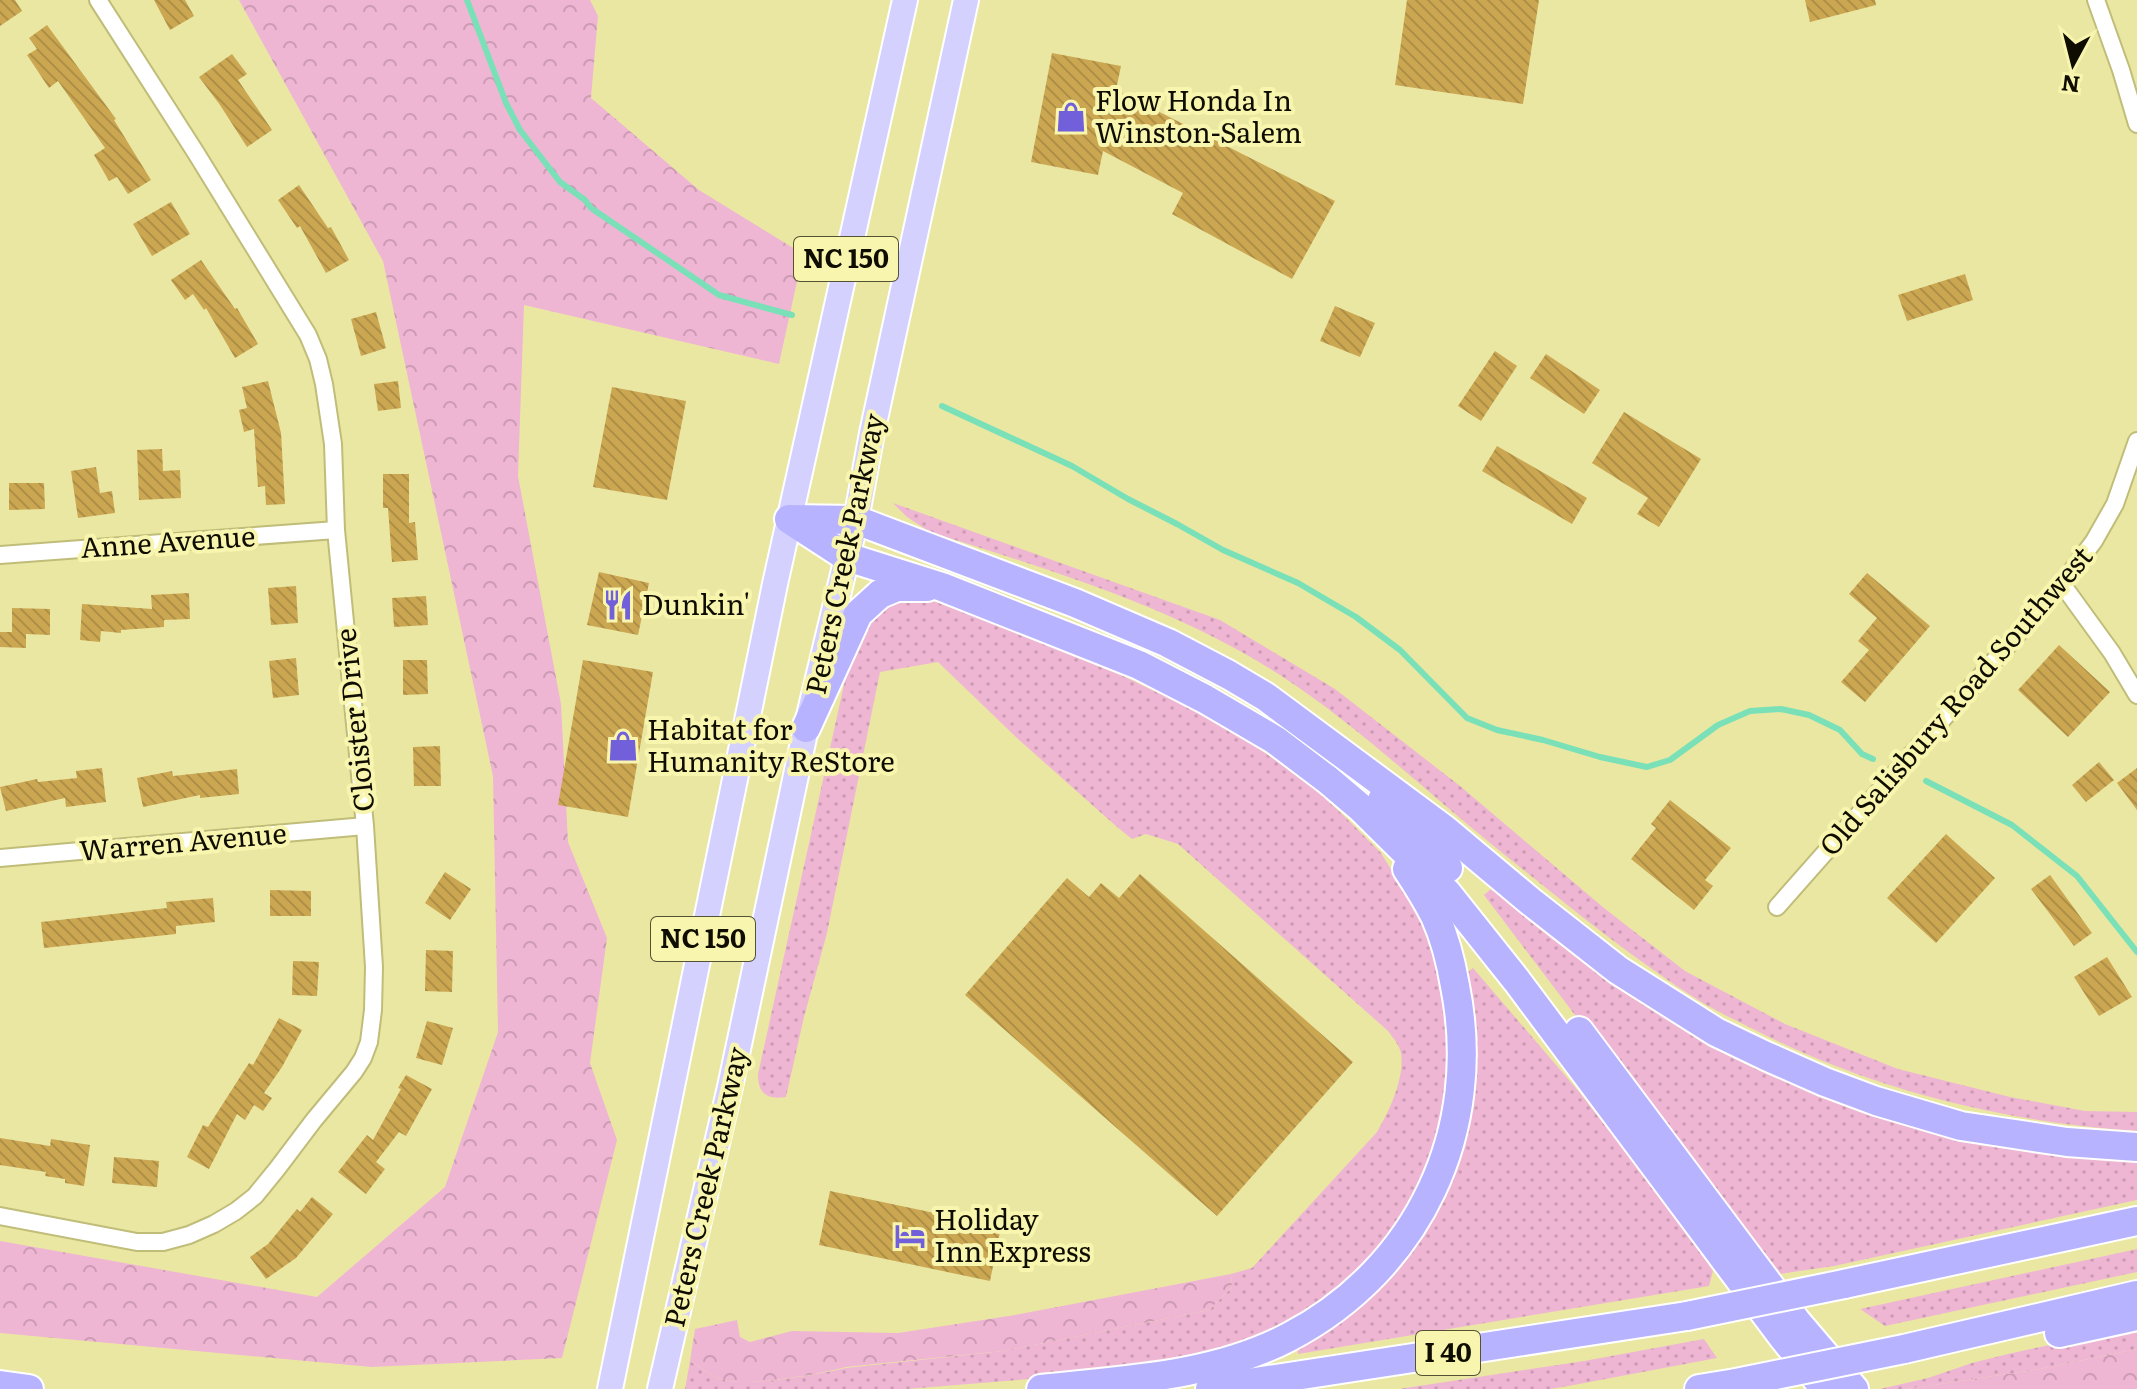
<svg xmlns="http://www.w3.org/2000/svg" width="2137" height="1389" font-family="Literata,serif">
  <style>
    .grass { fill: url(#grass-dots) }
    .forest { fill: url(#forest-crowns) }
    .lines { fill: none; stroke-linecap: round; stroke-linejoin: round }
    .stream { stroke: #7ae0b8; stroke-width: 6 }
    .building { fill: url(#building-back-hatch) }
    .street-casing { stroke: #c0bd79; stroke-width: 20 }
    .primary-casing { stroke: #fff; stroke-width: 28 }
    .highway-casing { stroke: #fff; stroke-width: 32 }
    .street { stroke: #fff; stroke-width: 16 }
    .primary { stroke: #d4d1ff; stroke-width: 24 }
    .highway { stroke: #b7b3ff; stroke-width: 28 }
    .highway-bridge-casing { stroke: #fff; stroke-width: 32; stroke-linecap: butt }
    .highway-bridge { stroke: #b7b3ff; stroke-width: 28 }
    .labels { text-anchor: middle; stroke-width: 8; stroke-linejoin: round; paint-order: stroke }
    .shield { fill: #f8f5af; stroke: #555234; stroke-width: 2 }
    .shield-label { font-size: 26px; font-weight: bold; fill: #0f0c00 }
    .poi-label { font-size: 28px; fill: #0f0c00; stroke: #f8f5af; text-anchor: start }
    .street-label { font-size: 28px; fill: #0f0c00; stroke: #f8f5af }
  </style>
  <defs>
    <pattern id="grass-dots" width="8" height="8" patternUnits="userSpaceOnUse" patternTransform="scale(2)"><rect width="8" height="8" fill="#efb6d4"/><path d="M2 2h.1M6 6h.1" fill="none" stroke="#cc9bb4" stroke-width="1.8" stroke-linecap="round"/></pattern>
    <pattern id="forest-crowns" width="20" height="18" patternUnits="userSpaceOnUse" patternTransform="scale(2)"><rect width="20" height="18" fill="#efb6d4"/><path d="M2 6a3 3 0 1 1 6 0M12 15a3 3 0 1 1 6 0" fill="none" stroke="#cc9bb4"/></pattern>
    <pattern id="building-back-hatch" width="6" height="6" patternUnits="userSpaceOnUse" patternTransform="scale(2)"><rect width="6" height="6" fill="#cca752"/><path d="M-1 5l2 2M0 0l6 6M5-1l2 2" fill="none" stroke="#ae8f46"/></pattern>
  </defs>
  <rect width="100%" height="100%" fill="#eae7a2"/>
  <g class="grass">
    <path d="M893,503L1220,620L1335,689L1460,786L1604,908L1685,971L1785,1024L1898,1069L2010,1097L2085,1111L2137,1112V1131C2004,1122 1872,1090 1753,1029C1735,1020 1716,1011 1698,1000C1627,955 1561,900 1495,847C1423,789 1357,725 1280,675C1173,606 1050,570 930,532L907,517Z"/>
    <path d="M909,597L937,602L981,619L1119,674L1181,704L1230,729L1306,781L1343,815L1381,853L1421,919L1437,955L1450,1051L1443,1119L1429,1164L1400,1221L1373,1256L1326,1298L1260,1338L1199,1357L1144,1368L1018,1380L907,1389H685L690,1361C700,1367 712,1377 724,1380C748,1387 820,1374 846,1368L1003,1351L1209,1310L1232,1287L1231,1274L1252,1268L1377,1132C1389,1112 1405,1078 1401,1053C1399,1044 1393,1038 1388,1031L1178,844L1146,834L1132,839L1117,827L1018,739L938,662L880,672L827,933L804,1017L786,1097C767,1100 758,1094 758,1074L849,662L871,611Z"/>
    <polygon points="1491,889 1566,949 1624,992 1693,1036 1750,1066 1856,1108 2022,1149 2137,1160 2137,1200 1834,1266 1772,1275 1484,895"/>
    <polygon points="1473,968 1580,1093 1672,1212 1713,1271 1709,1286 1298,1354 1296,1341 1425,1222 1465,974"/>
    <polygon points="2137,1249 2137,1272 1885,1326 1860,1309"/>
    <polygon points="2137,1326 2137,1349 2040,1369 1907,1389 1880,1389 1928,1378 1972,1363 2008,1354"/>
    <polygon points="1704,1339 1717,1358 1563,1387 1550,1389 1399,1389 1584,1361"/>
  </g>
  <g class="forest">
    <polygon points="239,0 590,0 598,16 591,98 699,190 803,254 779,364 524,305 518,476 561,704 568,842 607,938 590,1063 617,1140 562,1358 372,1367 0,1333 0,1241 317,1297 445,1187 498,1032 493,776 383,261"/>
    <path d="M1231,1274L1232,1287L1209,1310L1003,1351L846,1367C820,1374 748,1387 724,1380C712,1377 700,1367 690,1361L695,1329L737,1320L740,1337L750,1342L792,1331L898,1333L1015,1315Z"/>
    <polygon points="2137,1349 2137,1389 1907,1389 2040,1369"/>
  </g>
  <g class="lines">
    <g class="stream">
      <polyline points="467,0 506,103 520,130 560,182 585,200 591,208 719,295 792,315"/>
      <polyline points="942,406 1072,466 1128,499 1177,524 1223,550 1298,583 1356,617 1400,650 1467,718 1497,730 1543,740 1600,757 1647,767 1670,760 1718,725 1750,711 1781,709 1809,715 1840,730 1862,754 1873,759"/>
      <polyline points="1926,781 2012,825 2077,876 2137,952"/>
    </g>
  </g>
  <g class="building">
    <polygon points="0,0 15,0 22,11 0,26"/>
    <polygon points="154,0 185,0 194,16 170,30"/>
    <polygon points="1407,0 1539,0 1523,104 1395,85"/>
    <polygon points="1805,0 1875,0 1876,5 1810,22"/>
    <polygon points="47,25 116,119 114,120 151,180 128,194 117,177 109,181 94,155 105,148 58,81 49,88 27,55 37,49 29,38"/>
    <polygon points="1052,53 1121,66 1116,90 1335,201 1292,279 1172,214 1183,193 1103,151 1098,175 1031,162"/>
    <polygon points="232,54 247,74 238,80 272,130 247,147 220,105 199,77"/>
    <polygon points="299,185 328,228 331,227 349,260 326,273 300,226 297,228 278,200"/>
    <polygon points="171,202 190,234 152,256 133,224"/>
    <polygon points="201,260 235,309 237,308 258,344 235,358 206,308 204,310 193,294 185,300 171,280"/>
    <polygon points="1965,274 1973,300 1907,321 1898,295"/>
    <polygon points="1335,306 1375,323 1360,357 1320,341"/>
    <polygon points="376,312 386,348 361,356 351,319"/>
    <polygon points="1495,351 1517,366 1481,421 1458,406"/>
    <polygon points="1546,354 1600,390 1584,414 1530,378"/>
    <polygon points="268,381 281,433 285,504 266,505 265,486 258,487 254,429 244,432 239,410 247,408 242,387"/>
    <polygon points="398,381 401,408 378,411 374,384"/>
    <polygon points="612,387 686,401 667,500 593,487"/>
    <polygon points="1624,412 1701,459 1659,527 1637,514 1648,498 1592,463"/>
    <polygon points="1497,446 1587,498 1572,524 1482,471"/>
    <polygon points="162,449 163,471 180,470 181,498 139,500 137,450"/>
    <polygon points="96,467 100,493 112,491 115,513 78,518 71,471"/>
    <polygon points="383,474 409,474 409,523 415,522 418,560 392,562 388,508 383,508"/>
    <polygon points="9,483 44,483 45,509 9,510"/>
    <polygon points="599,572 649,583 638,635 587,625"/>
    <polygon points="1867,573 1930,626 1865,702 1841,682 1869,650 1858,641 1877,618 1849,594"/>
    <polygon points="296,586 298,623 271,625 268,588"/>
    <polygon points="189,593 190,619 164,620 164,627 121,630 121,633 101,631 100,642 80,640 82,604 152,609 151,595"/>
    <polygon points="426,596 428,625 394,627 392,598"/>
    <polygon points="12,608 50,609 50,635 26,634 26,648 0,647 0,632 12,632"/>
    <polygon points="2059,645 2110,692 2068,737 2018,690"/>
    <polygon points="296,658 299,695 273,698 269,661"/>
    <polygon points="403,660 427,660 428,694 403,695"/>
    <polygon points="583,660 653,672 628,817 558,805"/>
    <polygon points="440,746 441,786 414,786 413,747"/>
    <polygon points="2099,762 2114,780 2086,802 2072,785"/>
    <polygon points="102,768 106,802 66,807 65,798 6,811 0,787 37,779 38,782 77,778 76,771"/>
    <polygon points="2137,768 2137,810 2117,783"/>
    <polygon points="237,769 239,794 200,798 200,795 143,807 137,778 172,771 173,776"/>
    <polygon points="1670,800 1731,848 1705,880 1713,886 1694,910 1631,859 1656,828 1651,824"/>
    <polygon points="1946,834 1995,878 1936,943 1887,898"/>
    <polygon points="445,872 471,889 450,920 425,903"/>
    <polygon points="1140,874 1353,1062 1217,1216 965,995 1067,878 1089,897 1101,883 1119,898"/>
    <polygon points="2050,875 2092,933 2074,946 2031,889"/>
    <polygon points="270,890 311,891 311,916 270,916"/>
    <polygon points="213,898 215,922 176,926 176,934 44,948 41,922 167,908 166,902"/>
    <polygon points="426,950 453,951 452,992 425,991"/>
    <polygon points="2107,957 2132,997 2099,1016 2074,977"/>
    <polygon points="293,961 319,962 317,996 292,995"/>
    <polygon points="279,1018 302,1030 282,1067 264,1093 272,1098 263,1111 254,1105 245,1120 237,1114 209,1169 187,1157 203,1125 208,1127 249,1063 253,1065"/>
    <polygon points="427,1021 453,1028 442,1065 416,1058"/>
    <polygon points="406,1075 432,1089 406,1136 399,1132 376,1162 385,1169 366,1194 338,1172 367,1135 373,1140 401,1089 398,1088"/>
    <polygon points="0,1138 50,1146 51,1139 90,1145 84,1186 65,1183 65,1179 45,1176 46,1172 0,1165"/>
    <polygon points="114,1157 159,1161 157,1187 112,1183"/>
    <polygon points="830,1191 1001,1227 990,1281 819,1245"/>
    <polygon points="312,1197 333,1214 296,1258 266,1279 250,1257 268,1244 297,1209 300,1212"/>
  </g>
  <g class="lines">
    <g class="street-casing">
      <g id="street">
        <polyline points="2096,0 2121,70 2137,124"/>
        <polyline points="0,555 336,530"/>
        <polyline points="2062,584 2112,653 2137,695"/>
        <polyline points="0,858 365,826"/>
        <polyline points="1777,907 2062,584 2094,541 2115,504 2137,441"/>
        <polyline points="0,1216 137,1242 163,1242 189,1235 214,1224 236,1211 255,1196 277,1169 314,1120 354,1072 363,1058 369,1042 373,1010 374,967 365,826 336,530 333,444 324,384 318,359 308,335 196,153 98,0"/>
      </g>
    </g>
    <g class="primary-casing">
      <g id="primary">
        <polyline points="610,1389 775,584 905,0"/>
        <polyline points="660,1389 730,1087 806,728 856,520 872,433 966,0"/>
      </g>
    </g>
    <g class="highway-casing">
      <g id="highway">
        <polyline points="789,519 856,520 1075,603 1168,643 1229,675 1266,697 1444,829 1530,901 1618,970 1716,1032 1766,1056 1825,1082 1876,1101 1961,1126 2067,1142 2137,1147"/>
        <polyline points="790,520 847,557 942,587 1139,665 1205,699 1275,740 1328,780 1361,808 1447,893 1517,981 1782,1336 1825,1389"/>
        <polyline points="806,728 858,614 880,594 897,587 927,587"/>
        <polyline points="1382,800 1448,868"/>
        <polyline points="1579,1031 1796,1321 1854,1389"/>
        <polyline points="1844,1284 2137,1221"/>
        <polyline points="2059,1333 2137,1316"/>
        <polyline points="1904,1349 2137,1295"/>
        <polyline points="0,1385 29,1389"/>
        <path d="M1041,1389C1124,1380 1213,1377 1289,1337C1419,1269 1484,1130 1455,986C1451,962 1445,938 1435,916C1427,900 1417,884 1407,869"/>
        <polyline points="1210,1389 1687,1316"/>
        <polyline points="1699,1389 1736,1383"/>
      </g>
    </g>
    <use href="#street" class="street"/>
    <use href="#primary" class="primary"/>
    <use href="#highway" class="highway"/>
    <g class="highway-bridge-casing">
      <g id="highway-bridge">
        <polyline points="1687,1316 1844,1284"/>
        <polyline points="1736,1383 1904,1349"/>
      </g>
    </g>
    <use href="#highway-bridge" class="highway-bridge"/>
  </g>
  <defs>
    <g id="shop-bare" transform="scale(2.4)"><path d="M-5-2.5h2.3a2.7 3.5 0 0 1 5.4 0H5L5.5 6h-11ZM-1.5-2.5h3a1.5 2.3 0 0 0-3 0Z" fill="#7260da" stroke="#f8f5af" stroke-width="2.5" paint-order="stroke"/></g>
    <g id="restaurant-bare" transform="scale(2.4)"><path d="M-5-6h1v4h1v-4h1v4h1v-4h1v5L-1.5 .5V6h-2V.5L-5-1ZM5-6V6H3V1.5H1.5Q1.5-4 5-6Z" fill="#7260da" stroke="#f8f5af" stroke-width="2.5" paint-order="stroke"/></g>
    <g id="hotel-bare" transform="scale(2.4)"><path d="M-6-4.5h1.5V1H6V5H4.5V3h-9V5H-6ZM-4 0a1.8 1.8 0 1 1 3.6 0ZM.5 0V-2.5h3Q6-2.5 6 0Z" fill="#7260da" stroke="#f8f5af" stroke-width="2.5" paint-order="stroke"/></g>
  </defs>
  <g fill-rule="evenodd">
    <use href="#shop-bare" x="1071" y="117"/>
    <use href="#restaurant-bare" x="618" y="605"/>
    <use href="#shop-bare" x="623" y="746"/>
    <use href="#hotel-bare" x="910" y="1236"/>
  </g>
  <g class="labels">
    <g class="shield">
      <rect x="794" y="237" width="104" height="44" rx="6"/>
      <rect x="651" y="917" width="104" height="44" rx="6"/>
      <rect x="1416" y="1331" width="64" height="44" rx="6"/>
    </g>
    <g class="shield-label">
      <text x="846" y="268">NC 150</text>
      <text x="703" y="948">NC 150</text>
      <text x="1448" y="1362">I 40</text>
    </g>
    <g class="poi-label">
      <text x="1095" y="111">Flow Honda In<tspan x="1095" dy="32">Winston-Salem</tspan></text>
      <text x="642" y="615">Dunkin'</text>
      <text x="647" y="740">Habitat for<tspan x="647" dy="32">Humanity ReStore</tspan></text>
      <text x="934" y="1230">Holiday<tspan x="934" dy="32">Inn Express</tspan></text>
    </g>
    <g class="street-label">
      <text transform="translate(168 542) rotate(-4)" y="10">Anne Avenue</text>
      <text transform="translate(845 554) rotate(-78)" y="10">Peters Creek Parkway</text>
      <text transform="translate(1956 701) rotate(-49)" y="10">Old Salisbury Road Southwest</text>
      <text transform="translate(355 720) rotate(-96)" y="10">Cloister Drive</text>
      <text transform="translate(183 842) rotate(-5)" y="10">Warren Avenue</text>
      <text transform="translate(706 1187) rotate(-77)" y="10">Peters Creek Parkway</text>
    </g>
  </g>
  <g transform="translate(2073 64) rotate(187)" stroke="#f8f5af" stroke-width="6" paint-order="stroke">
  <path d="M0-6L14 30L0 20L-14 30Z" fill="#0f0c00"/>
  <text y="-12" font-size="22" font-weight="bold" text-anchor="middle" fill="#0f0c00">N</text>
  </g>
</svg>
